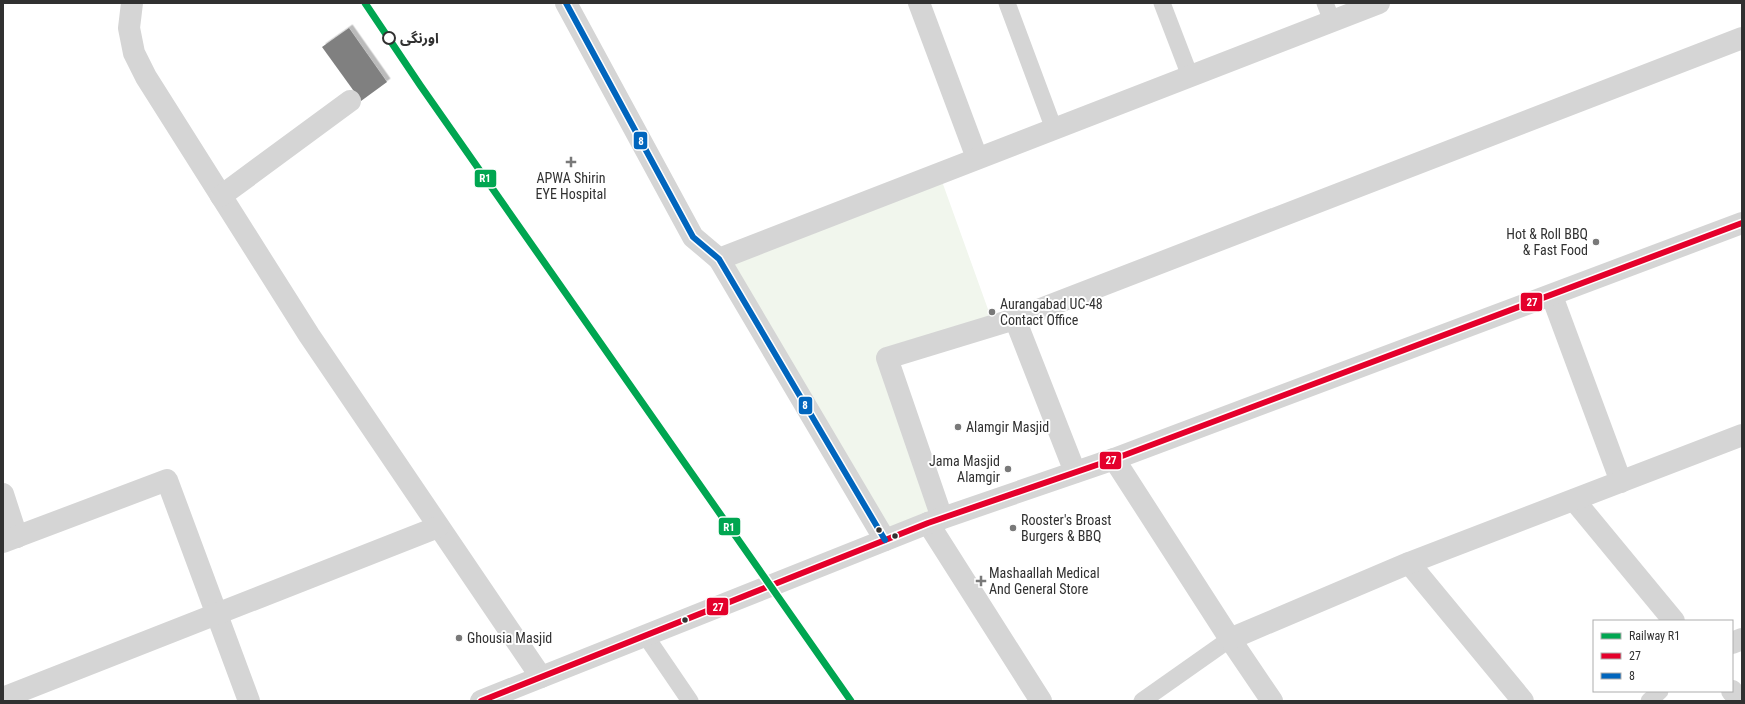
<svg xmlns="http://www.w3.org/2000/svg" width="1745" height="704" font-family="'Roboto Condensed','Noto Sans Arabic',sans-serif">
  <style>
    .green { fill: #f1f6ed }
    .building { fill: #808080; filter: url(#shadow) }
    .lines { fill: none; stroke-linecap: round; stroke-linejoin: round }
    .service { stroke: #d5d5d5; stroke-width: 17 }
    .minor { stroke: #d5d5d5; stroke-width: 22 }
    .tertiary { stroke: #d5d5d5; stroke-width: 22 }
    .bus-1-casing { stroke: #fff; stroke-width: 9 }
    .bus-2-casing { stroke: #fff; stroke-width: 9 }
    .bus-1 { stroke: #e4002b; stroke-width: 6 }
    .bus-2 { stroke: #0065bd; stroke-width: 6 }
    .rail-1-casing { stroke: #fff; stroke-width: 10 }
    .rail-1 { stroke: #00a651; stroke-width: 7 }
    .stop-dot { fill: #fff; stroke: #313131; stroke-width: 2 }
    .poi-dot { fill: #797979; stroke: #fff; stroke-width: 1.5 }
    .bus-dot { fill: #313131; stroke: #fff; stroke-width: 1.5 }
    .labels { text-anchor: middle; stroke-width: 4; stroke-linejoin: round; paint-order: stroke }
    .stop-label { font-size: 14px; font-weight: bold; fill: #313131; stroke: #fff; text-anchor: start }
    .poi-label { font-size: 14px; fill: #313131; stroke: #fff; text-anchor: start }
    .line-badge { stroke: #fff; stroke-width: 1.5 }
    .badge-label { font-size: 11px; text-anchor: middle; font-weight: bold; fill: #fff }
  </style>
  <defs>
    <filter id="shadow"><feDropShadow dx="3.5" dy="-3.5" stdDeviation="0" flood-color="#0004"/></filter>
  </defs>
  <rect width="100%" height="100%" fill="#fff"/>
  <polygon class="green" points="939,173 994,326 887,358 942,518 885,540 719,259"/>
  <polygon class="building" points="349,28 387,82 361,101 322,47"/>
  <g class="lines">
    <g class="service">
      <polyline points="1007,3 1054,129"/>
      <polyline points="1162,3 1190,76"/>
      <polyline points="1325,3 1332,21"/>
      <polyline points="645,635 690,701"/>
      <polyline points="1142,701 1230,639"/>
      <polyline points="1649,701 1660,691"/>
    </g>
    <g class="minor">
      <polyline points="132,3 129,28 134,53 146,77 309,335 541,677"/>
      <polyline points="566,3 693,237 719,259 885,540"/>
      <polyline points="919,3 977,158"/>
      <polyline points="221,196 350,101"/>
      <polyline points="719,259 1379,3"/>
      <polyline points="1552,296 1621,482"/>
      <polyline points="1015,319 1742,38"/>
      <polyline points="1114,459 1230,639 1272,701"/>
      <polyline points="3,494 17,537"/>
      <polyline points="1574,500 1674,621"/>
      <polyline points="942,518 887,358 1015,319 1075,472"/>
      <polyline points="928,523 1041,701"/>
      <polyline points="3,542 167,480 249,701"/>
      <polyline points="1409,563 1523,701"/>
      <polyline points="1230,639 1409,563 1742,435"/>
      <polyline points="1732,643 1742,639"/>
      <polyline points="1732,691 1741,701"/>
      <polyline points="3,698 438,527"/>
    </g>
    <polyline class="tertiary" points="481,701 928,523 1114,459 1742,223"/>
    <g class="bus-1-casing">
      <polyline id="bus-1" points="481,701 928,523 1114,459 1742,223"/>
    </g>
    <g class="bus-2-casing">
      <polyline id="bus-2" points="566,3 693,237 719,259 885,540"/>
    </g>
    <use href="#bus-1" class="bus-1"/>
    <use href="#bus-2" class="bus-2"/>
    <g class="rail-1-casing">
      <polyline id="rail-1" points="365,3 420,85 851,701"/>
    </g>
    <use href="#rail-1" class="rail-1"/>
  </g>
  <circle class="stop-dot" cx="389" cy="38" r="6"/>
  <g class="poi-dot">
    <path d="M569 156h4v4h4v4h-4v4h-4v-4h-4v-4h4z"/>
    <circle cx="1596" cy="242" r="4"/>
    <circle cx="992" cy="312" r="4"/>
    <circle cx="958" cy="427" r="4"/>
    <circle cx="1008" cy="469" r="4"/>
    <circle cx="1013" cy="528" r="4"/>
    <path d="M979 575h4v4h4v4h-4v4h-4v-4h-4v-4h4z"/>
    <circle cx="459" cy="638" r="4"/>
  </g>
  <g class="bus-dot">
    <circle cx="879" cy="530" r="3.5"/>
    <circle cx="895" cy="536" r="3.5"/>
    <circle cx="685" cy="620" r="3.5"/>
  </g>
  <g class="labels">
    <g class="stop-label">
      <text x="400" y="43">اورنگی</text>
    </g>
    <g class="poi-label">
      <text x="571" y="183" text-anchor="middle">APWA Shirin<tspan x="571" dy="16">EYE Hospital</tspan></text>
      <text x="1588" y="239" text-anchor="end">Hot &amp; Roll BBQ<tspan x="1588" dy="16">&amp; Fast Food</tspan></text>
      <text x="1000" y="309">Aurangabad UC-48<tspan x="1000" dy="16">Contact Office</tspan></text>
      <text x="966" y="432">Alamgir Masjid</text>
      <text x="1000" y="466" text-anchor="end">Jama Masjid<tspan x="1000" dy="16">Alamgir</tspan></text>
      <text x="1021" y="525">Rooster's Broast<tspan x="1021" dy="16">Burgers &amp; BBQ</tspan></text>
      <text x="989" y="578">Mashaallah Medical<tspan x="989" dy="16">And General Store</tspan></text>
      <text x="467" y="643">Ghousia Masjid</text>
    </g>
  </g>
  <g class="line-badge">
    <rect x="633" y="131" width="15" height="19" rx="4" fill="#0065bd"/>
    <rect x="474" y="169" width="23" height="19" rx="4" fill="#00a651"/>
    <rect x="1520" y="292" width="23" height="20" rx="4" fill="#e4002b"/>
    <rect x="798" y="396" width="15" height="19" rx="4" fill="#0065bd"/>
    <rect x="1099" y="451" width="23" height="19" rx="4" fill="#e4002b"/>
    <rect x="718" y="517" width="23" height="19" rx="4" fill="#00a651"/>
    <rect x="706" y="597" width="23" height="19" rx="4" fill="#e4002b"/>
  </g>
  <g class="badge-label">
    <text x="641" y="145">8</text>
    <text x="485" y="182">R1</text>
    <text x="1532" y="306">27</text>
    <text x="805" y="409">8</text>
    <text x="1111" y="464">27</text>
    <text x="729" y="531">R1</text>
    <text x="718" y="611">27</text>
  </g>
  <rect width="1745" height="704" fill="none" stroke="#313131" stroke-width="8"/>
  <rect x="1593" y="620" width="140" height="72" fill="#ffffff" stroke="#adadad"/>
  <rect x="1601" y="633" width="20" height="6" fill="#00a651" stroke="#adadad"/>
  <text x="1629" y="640" font-size="12" fill="#313131">Railway R1</text>
  <rect x="1601" y="653" width="20" height="6" fill="#e4002b" stroke="#adadad"/>
  <text x="1629" y="660" font-size="12" fill="#313131">27</text>
  <rect x="1601" y="673" width="20" height="6" fill="#0065bd" stroke="#adadad"/>
  <text x="1629" y="680" font-size="12" fill="#313131">8</text>
</svg>
